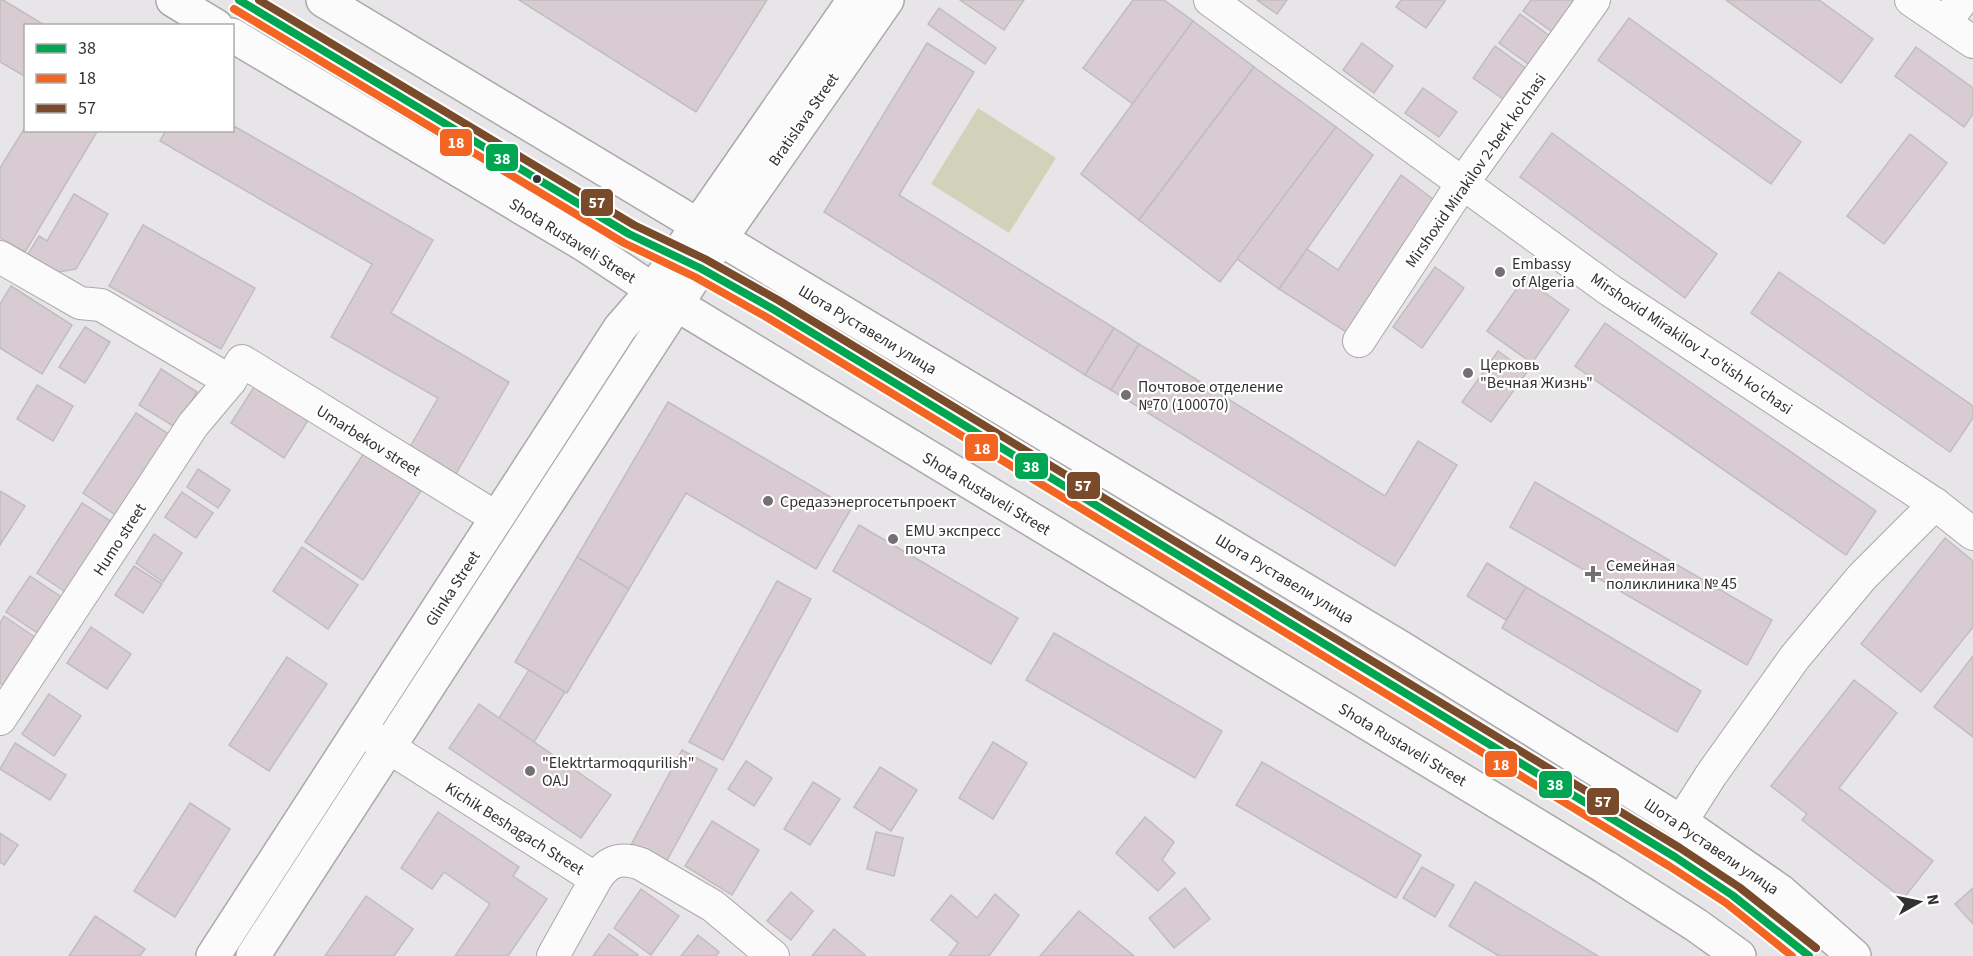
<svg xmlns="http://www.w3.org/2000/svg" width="1973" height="956" font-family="'Source Sans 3',sans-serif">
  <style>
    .green { fill: #d0d3b9 }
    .building { fill: #d8ccd2; stroke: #c0bdbf; stroke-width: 1.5 }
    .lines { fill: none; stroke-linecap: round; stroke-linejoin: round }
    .minor-casing { stroke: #aaa8aa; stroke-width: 34 }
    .major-casing { stroke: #aaa8aa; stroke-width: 36 }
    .minor { stroke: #fcfbfc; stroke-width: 32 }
    .major { stroke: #fcfbfc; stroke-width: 33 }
    .bus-1-casing { stroke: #fff; stroke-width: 12 }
    .bus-2-casing { stroke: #fff; stroke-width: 12 }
    .bus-3-casing { stroke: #fff; stroke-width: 12 }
    .bus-1 { stroke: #00a651; stroke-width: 8 }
    .bus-2 { stroke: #f26522; stroke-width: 8 }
    .bus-3 { stroke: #7a4b2a; stroke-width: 8 }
    .bus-dot { fill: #333133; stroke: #fff; stroke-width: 2 }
    .poi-dot { fill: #727072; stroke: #fff; stroke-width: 2 }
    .labels { text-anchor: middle; stroke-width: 4.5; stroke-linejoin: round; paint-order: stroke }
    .street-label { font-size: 16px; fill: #333133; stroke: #fff }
    .poi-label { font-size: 16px; fill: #333133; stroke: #fff; text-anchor: start }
    .line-badge { stroke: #fff; stroke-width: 2 }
    .badge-label { font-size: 16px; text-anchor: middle; font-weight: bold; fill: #fff }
  </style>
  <rect width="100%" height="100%" fill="#e8e5e8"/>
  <polygon class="green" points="978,108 1056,158 1009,233 931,184"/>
  <g class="building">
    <polygon points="0,0 3,0 46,26 26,26 26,77 0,62"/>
    <polygon points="519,0 767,0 696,112"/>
    <polygon points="960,0 1024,0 1004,30"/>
    <polygon points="1133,0 1164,0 1193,21 1133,104 1083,68"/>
    <polygon points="1257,0 1287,0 1277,14"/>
    <polygon points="1401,0 1444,0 1445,1 1426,28 1396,7"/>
    <polygon points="1531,0 1577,0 1554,33 1523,11"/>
    <polygon points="1726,0 1819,0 1873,39 1841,83"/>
    <polygon points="939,8 996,48 985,64 928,24"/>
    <polygon points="1520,14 1551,37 1531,66 1499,43"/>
    <polygon points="1629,18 1801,142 1771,184 1598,60"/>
    <polygon points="1193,21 1254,67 1139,220 1081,174"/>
    <polygon points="927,43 974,72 899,195 1114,328 1085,375 824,212"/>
    <polygon points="1362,43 1393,66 1374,93 1343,70"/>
    <polygon points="1495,46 1528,70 1506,101 1473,78"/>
    <polygon points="1916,47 1973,88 1973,114 1964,127 1895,76"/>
    <polygon points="1254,67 1336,127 1220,282 1139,220"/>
    <polygon points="1423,88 1457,112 1439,137 1405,113"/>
    <polygon points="232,125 433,240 391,313 509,382 453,479 407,452 438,398 331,337 372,264 160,141 166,130 232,130"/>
    <polygon points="26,126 26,130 98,130 25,252 0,238 0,168"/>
    <polygon points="1336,127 1373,155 1279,289 1237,259"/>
    <polygon points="1552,133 1717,254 1685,298 1520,177"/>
    <polygon points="1910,134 1947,163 1884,244 1847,216"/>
    <polygon points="1401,175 1438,203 1351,335 1279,289 1307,249 1338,270"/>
    <polygon points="74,194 108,214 76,269 58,272 28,254 39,236 47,241"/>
    <polygon points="143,225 255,288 221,349 109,286"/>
    <polygon points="1435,267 1464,288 1422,348 1393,327"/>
    <polygon points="1779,272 1973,406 1973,418 1950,452 1751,313"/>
    <polygon points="1524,278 1569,310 1532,363 1487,331"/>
    <polygon points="11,286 72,325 42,374 0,348 0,304"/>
    <polygon points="1605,323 1876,511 1846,555 1575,366"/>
    <polygon points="85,327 110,342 85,383 59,367"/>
    <polygon points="1114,328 1139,344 1111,390 1085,375"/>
    <polygon points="1139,344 1385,496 1418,441 1457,465 1395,566 1111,390"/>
    <polygon points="1498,351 1527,372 1491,422 1462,402"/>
    <polygon points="161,369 197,392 175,427 139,405"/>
    <polygon points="256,384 309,419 284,458 231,423"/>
    <polygon points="37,385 73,406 53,441 17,419"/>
    <polygon points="668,402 851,509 816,569 686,493 629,589 577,557"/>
    <polygon points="136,413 170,435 117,516 83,493"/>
    <polygon points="364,453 421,491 363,580 305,542"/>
    <polygon points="198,469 230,490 218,508 187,487"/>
    <polygon points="1535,482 1772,620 1747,665 1510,527"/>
    <polygon points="0,491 25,506 0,545"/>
    <polygon points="182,492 213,513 196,538 165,517"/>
    <polygon points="82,503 112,522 67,593 37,573"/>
    <polygon points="859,525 1018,618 991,664 833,571"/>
    <polygon points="154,534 182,553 163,582 136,563"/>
    <polygon points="1945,538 1973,561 1973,627 1921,692 1861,644"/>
    <polygon points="302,547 358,585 328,629 273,591"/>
    <polygon points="577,557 629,589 567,693 515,662"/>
    <polygon points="1487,563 1526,587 1506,620 1467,596"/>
    <polygon points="134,566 162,584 143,613 115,595"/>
    <polygon points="30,576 66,600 42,636 6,612"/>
    <polygon points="777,581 811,599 723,760 689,742"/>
    <polygon points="1526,587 1701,691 1677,732 1502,628"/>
    <polygon points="4,616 39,640 6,688 0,683 0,623"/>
    <polygon points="91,627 131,654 107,689 67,663"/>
    <polygon points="1054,633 1222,731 1195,778 1026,680"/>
    <polygon points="1973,656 1973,737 1934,707"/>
    <polygon points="287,657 327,684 269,771 229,745"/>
    <polygon points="529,670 565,692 534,742 499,718"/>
    <polygon points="1854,680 1897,713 1839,788 1933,861 1903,899 1802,820 1807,814 1771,786"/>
    <polygon points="49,694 81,716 54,756 22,734"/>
    <polygon points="479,704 611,795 581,838 449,748"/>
    <polygon points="993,742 1027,763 993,819 959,798"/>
    <polygon points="15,743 66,775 50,800 0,769"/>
    <polygon points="682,750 717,769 665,864 631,845"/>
    <polygon points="746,761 772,778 754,806 728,789"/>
    <polygon points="1262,762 1421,855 1396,898 1236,805"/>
    <polygon points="880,767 917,790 891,831 854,807"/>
    <polygon points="813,782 840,799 810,845 784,829"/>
    <polygon points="190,803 230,829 175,917 134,891"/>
    <polygon points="438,812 519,867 513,876 547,899 508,956 455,956 490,904 444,872 432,889 401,868"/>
    <polygon points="1145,817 1174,842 1162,860 1175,873 1158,891 1116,853"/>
    <polygon points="712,821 759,850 732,895 685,866"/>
    <polygon points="876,832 903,838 894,876 867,869"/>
    <polygon points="0,833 18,845 4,865 0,862"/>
    <polygon points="1422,867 1454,885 1435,917 1403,898"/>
    <polygon points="1475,882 1598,956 1499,956 1449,926"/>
    <polygon points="1185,888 1210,919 1174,948 1149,918"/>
    <polygon points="1973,888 1973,924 1955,904"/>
    <polygon points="641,889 679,916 651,955 614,928"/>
    <polygon points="791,892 813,911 791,940 767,921"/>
    <polygon points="995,894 1019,915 989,956 949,956 958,943 931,920 951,895 977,918"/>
    <polygon points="366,896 413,929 394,956 325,956"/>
    <polygon points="1079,911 1134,956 1040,956"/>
    <polygon points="95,916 145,949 140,956 69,956"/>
    <polygon points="834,929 865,955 864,956 812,956"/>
    <polygon points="609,934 638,955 638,956 593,956"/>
    <polygon points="698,935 719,952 716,956 681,956"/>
  </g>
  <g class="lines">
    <g class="minor-casing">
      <g id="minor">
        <polyline points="1210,0 1611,291 1935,504 1973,534"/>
        <polyline points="1911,0 1973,42"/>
        <polyline points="1945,23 1962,0"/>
        <polyline points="0,257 80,303 101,305 230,381"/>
        <polyline points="1359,341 1462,184 1594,0"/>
        <polyline points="0,719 193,425 230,381 242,361 497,518"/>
        <polyline points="360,729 596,879 553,956"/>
        <polyline points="1681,822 1711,775 1795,657 1862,577 1935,504"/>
        <path d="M596,879C608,860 621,857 641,864L713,906L773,956"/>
      </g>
    </g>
    <g class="major-casing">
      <g id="major">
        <polyline points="173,0 216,26"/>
        <polyline points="323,0 1401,648 1681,822 1780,891 1854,956"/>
        <polyline points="232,35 585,245 653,290 1605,867 1696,925 1739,956"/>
        <polyline points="213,956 620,328 653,290 854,0"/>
        <polyline points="253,956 700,268 887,0"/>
      </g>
    </g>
    <use href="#minor" class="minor"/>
    <use href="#major" class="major"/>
    <g class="bus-1-casing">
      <polyline id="bus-1" points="239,0 629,234 700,268 773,309 1675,857 1732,895 1809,956"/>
    </g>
    <g class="bus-2-casing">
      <polyline id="bus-2" points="234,9 624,243 695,277 768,318 1669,866 1726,903 1792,956"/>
    </g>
    <g class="bus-3-casing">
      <polyline id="bus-3" points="259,0 634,225 705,259 778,300 1680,848 1739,887 1816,948"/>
    </g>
    <use href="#bus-1" class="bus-1"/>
    <use href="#bus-2" class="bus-2"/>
    <use href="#bus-3" class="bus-3"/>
  </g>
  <circle class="bus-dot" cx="537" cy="179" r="5"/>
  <g class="poi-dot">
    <circle cx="1500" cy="272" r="6"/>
    <circle cx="1468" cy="373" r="6"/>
    <circle cx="1126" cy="395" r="6"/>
    <circle cx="768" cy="501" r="6"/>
    <circle cx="893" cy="539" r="6"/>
    <path d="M1590 565h6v6h6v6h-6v6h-6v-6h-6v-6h6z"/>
    <circle cx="530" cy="771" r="6"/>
  </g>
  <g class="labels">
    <g class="street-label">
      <text transform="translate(803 119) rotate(-55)" y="6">Bratislava Street</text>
      <text transform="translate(1475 170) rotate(-55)" y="6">Mirshoxid Mirakilov 2-berk ko'chasi</text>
      <text transform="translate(573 240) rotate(32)" y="6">Shota Rustaveli Street</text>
      <text transform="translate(868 329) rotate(31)" y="6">Шота Руставели улица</text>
      <text transform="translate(1692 343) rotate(34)" y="6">Mirshoxid Mirakilov 1-o'tish ko'chasi</text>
      <text transform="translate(369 440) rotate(32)" y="6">Umarbekov street</text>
      <text transform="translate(987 493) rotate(31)" y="6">Shota Rustaveli Street</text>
      <text transform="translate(119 539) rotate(-57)" y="6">Humo street</text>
      <text transform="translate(1285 578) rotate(31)" y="6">Шота Руставели улица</text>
      <text transform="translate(452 588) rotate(-57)" y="6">Glinka Street</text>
      <text transform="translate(1403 744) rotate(31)" y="6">Shota Rustaveli Street</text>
      <text transform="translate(515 828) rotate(32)" y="6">Kichik Beshagach Street</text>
      <text transform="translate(1712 846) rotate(34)" y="6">Шота Руставели улица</text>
    </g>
    <g class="poi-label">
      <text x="1512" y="269">Embassy<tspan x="1512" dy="18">of Algeria</tspan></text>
      <text x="1480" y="370">Церковь<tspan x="1480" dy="18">"Вечная Жизнь"</tspan></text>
      <text x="1138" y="392">Почтовое отделение<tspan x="1138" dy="18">№70 (100070)</tspan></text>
      <text x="780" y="507">Средазэнергосетьпроект</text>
      <text x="905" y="536">EMU экспресс<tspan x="905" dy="18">почта</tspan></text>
      <text x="1606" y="571">Семейная<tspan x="1606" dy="18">поликлиника № 45</tspan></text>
      <text x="542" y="768">"Elektrtarmoqqurilish"<tspan x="542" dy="18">OAJ</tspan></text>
    </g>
  </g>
  <g class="line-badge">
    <rect x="439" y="128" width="34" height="29" rx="6" fill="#f26522"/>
    <rect x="485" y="143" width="34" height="29" rx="6" fill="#00a651"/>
    <rect x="580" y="188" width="34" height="29" rx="6" fill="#7a4b2a"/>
    <rect x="964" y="433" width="35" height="29" rx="6" fill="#f26522"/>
    <rect x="1014" y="452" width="35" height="28" rx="6" fill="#00a651"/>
    <rect x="1066" y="471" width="35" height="29" rx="6" fill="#7a4b2a"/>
    <rect x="1484" y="750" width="34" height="28" rx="6" fill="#f26522"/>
    <rect x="1538" y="770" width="35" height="29" rx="6" fill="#00a651"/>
    <rect x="1586" y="787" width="34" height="29" rx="6" fill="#7a4b2a"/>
  </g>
  <g class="badge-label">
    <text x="456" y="148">18</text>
    <text x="502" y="164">38</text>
    <text x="597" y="208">57</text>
    <text x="982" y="454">18</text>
    <text x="1031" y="472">38</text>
    <text x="1083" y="491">57</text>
    <text x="1501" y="770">18</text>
    <text x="1555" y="790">38</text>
    <text x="1603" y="807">57</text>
  </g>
  <rect x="24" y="24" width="210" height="108" fill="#ffffff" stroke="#adadad" stroke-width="1.5"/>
  <rect x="36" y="44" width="30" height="9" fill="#00a651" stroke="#adadad" stroke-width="1.5"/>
  <text x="78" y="54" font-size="18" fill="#333133">38</text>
  <rect x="36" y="74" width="30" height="9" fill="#f26522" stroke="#adadad" stroke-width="1.5"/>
  <text x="78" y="84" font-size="18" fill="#333133">18</text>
  <rect x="36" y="104" width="30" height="9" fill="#7a4b2a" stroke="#adadad" stroke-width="1.5"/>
  <text x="78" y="114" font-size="18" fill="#333133">57</text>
  <g transform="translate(1919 902) rotate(81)" stroke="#ffffff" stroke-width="4.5" paint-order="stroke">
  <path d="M0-4.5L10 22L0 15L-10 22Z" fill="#333133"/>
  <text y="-9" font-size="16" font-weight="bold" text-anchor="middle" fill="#333133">N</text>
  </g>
</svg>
